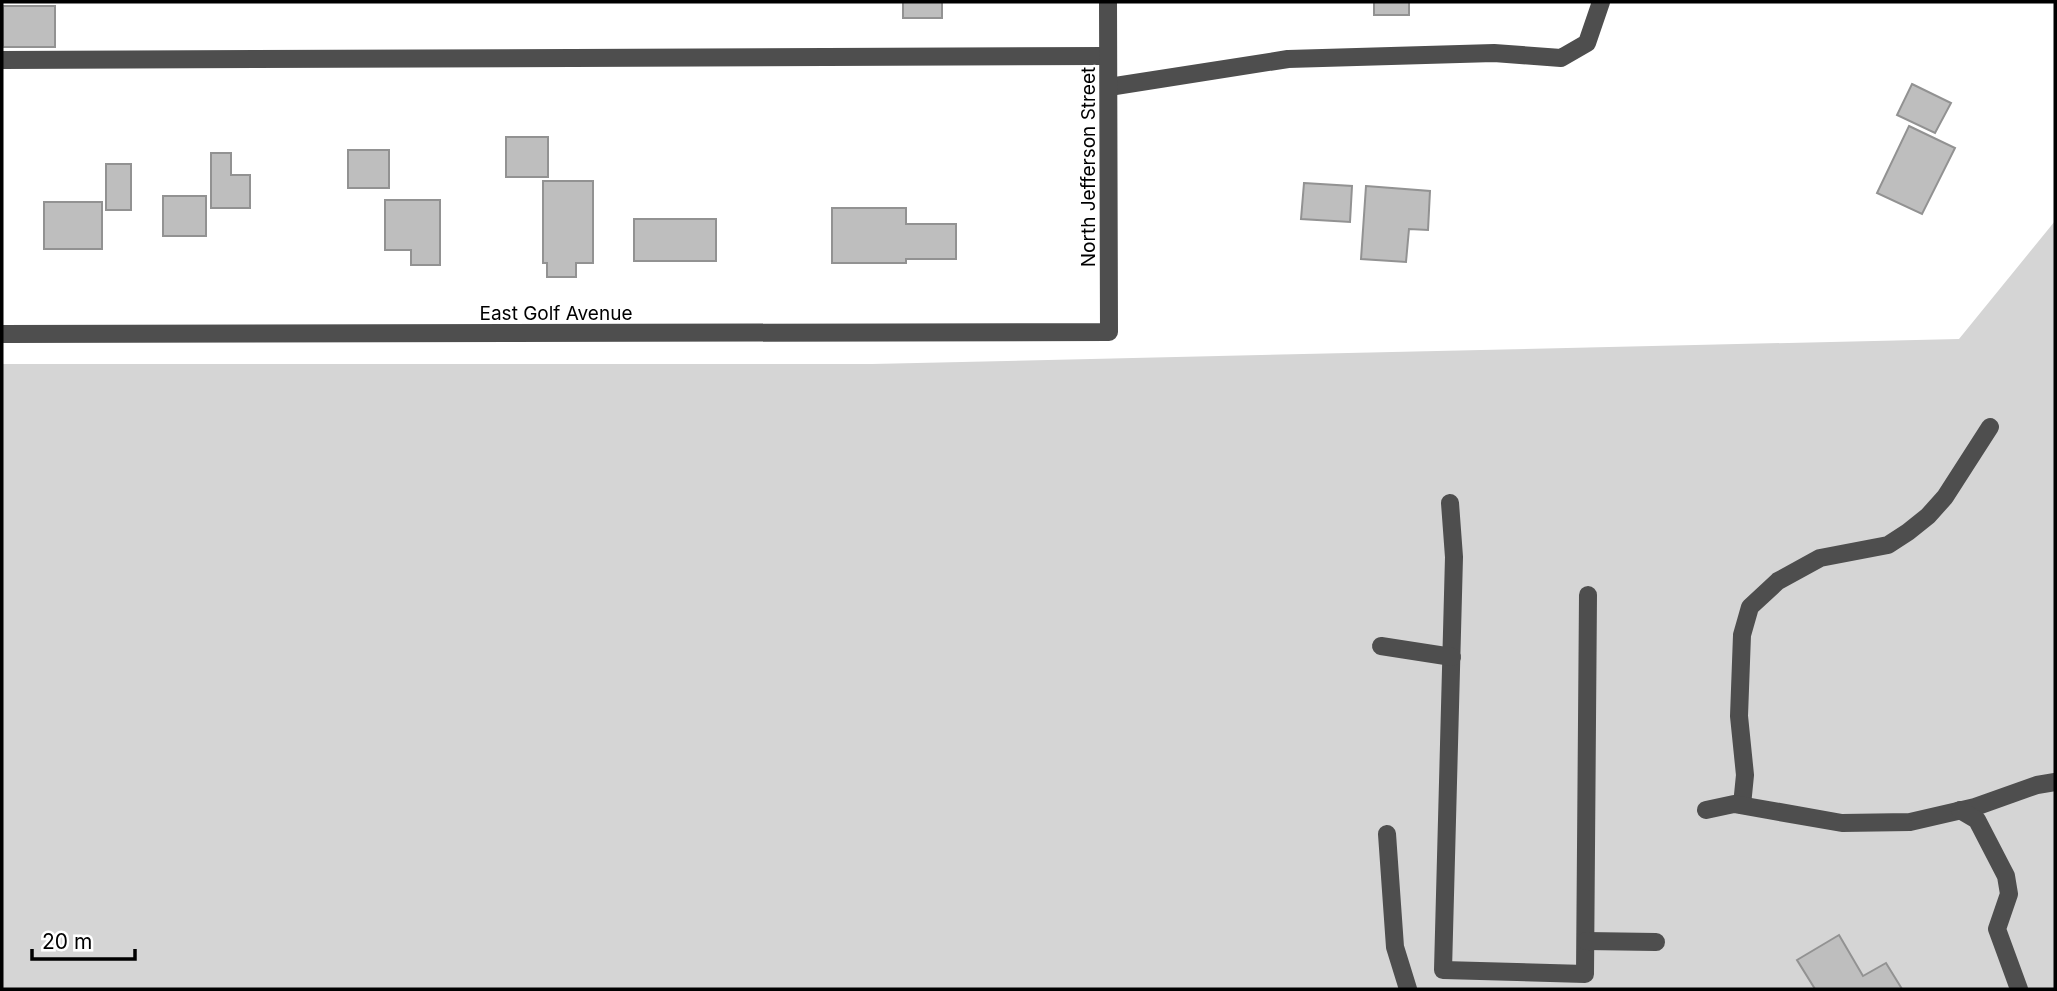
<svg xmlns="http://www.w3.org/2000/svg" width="2057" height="991" font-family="Inter,sans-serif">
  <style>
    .green { fill: #d5d5d5 }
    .building { fill: #bebebe; stroke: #929292; stroke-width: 2 }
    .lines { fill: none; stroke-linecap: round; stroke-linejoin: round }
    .minor { stroke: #4e4e4e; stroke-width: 18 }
    .labels { text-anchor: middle; stroke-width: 5; stroke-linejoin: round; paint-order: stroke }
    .street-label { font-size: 19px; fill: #000; stroke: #fff }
  </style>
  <rect width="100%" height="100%" fill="#fff"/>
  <polygon class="green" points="2055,221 2055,989 2,989 2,364 872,364 1959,339"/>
  <g class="building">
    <rect x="903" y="2" width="39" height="16"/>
    <rect x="1374" y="2" width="35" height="13"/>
    <rect x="3" y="6" width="52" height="41"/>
    <polygon points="1912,84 1951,103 1935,133 1897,115"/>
    <polygon points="1909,126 1955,148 1922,214 1877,193"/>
    <rect x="506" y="137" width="42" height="40"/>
    <rect x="348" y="150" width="41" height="38"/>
    <polygon points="211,153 231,153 231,175 250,175 250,208 211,208"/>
    <rect x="106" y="164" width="25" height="46"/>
    <polygon points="543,181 593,181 593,263 576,263 576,277 547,277 547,263 543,263"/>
    <polygon points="1304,183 1352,186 1350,222 1301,219"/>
    <polygon points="1366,186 1430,191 1428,230 1409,229 1406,262 1361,259"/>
    <rect x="163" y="196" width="43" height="40"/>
    <polygon points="385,200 440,200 440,265 411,265 411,250 385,250"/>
    <rect x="44" y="202" width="58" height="47"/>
    <polygon points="832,208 906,208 906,224 956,224 956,259 906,259 906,263 832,263"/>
    <rect x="634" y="219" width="82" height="42"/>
    <polygon points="1839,935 1863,976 1886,963 1902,989 1815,989 1797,960"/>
  </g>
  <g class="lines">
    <g class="minor">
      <polyline points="2,60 1108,56"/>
      <polyline points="1109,87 1288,59 1494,53 1561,58 1587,43 1601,2"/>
      <polyline points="2,334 1109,332 1108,2"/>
      <polyline points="1450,503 1454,557 1443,970 1585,974 1588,595"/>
      <polyline points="1381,646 1452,657"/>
      <polyline points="1742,805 1745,775 1739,716 1742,635 1750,607 1778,581 1820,558 1888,545 1908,532 1928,516 1945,497 1990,427"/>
      <polyline points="1706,810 1734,804 1842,823 1910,822 1975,807 2037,785 2055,782"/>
      <polyline points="1960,810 1977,820 2006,876 2009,894 1997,929 2019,989"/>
      <polyline points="1387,834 1395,947 1408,989"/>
      <polyline points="1586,941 1656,942"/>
    </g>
  </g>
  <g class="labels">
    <g class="street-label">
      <text transform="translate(1088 167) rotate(-90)" y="7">North Jefferson Street</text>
      <text x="556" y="320">East Golf Avenue</text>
    </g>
  </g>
  <rect width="2057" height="991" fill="none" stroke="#000000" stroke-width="7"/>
  <path d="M32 949v10h103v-10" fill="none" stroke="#000000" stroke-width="3.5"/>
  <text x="42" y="949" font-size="21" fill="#000000" stroke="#ffffff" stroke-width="5" paint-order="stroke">20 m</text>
</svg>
